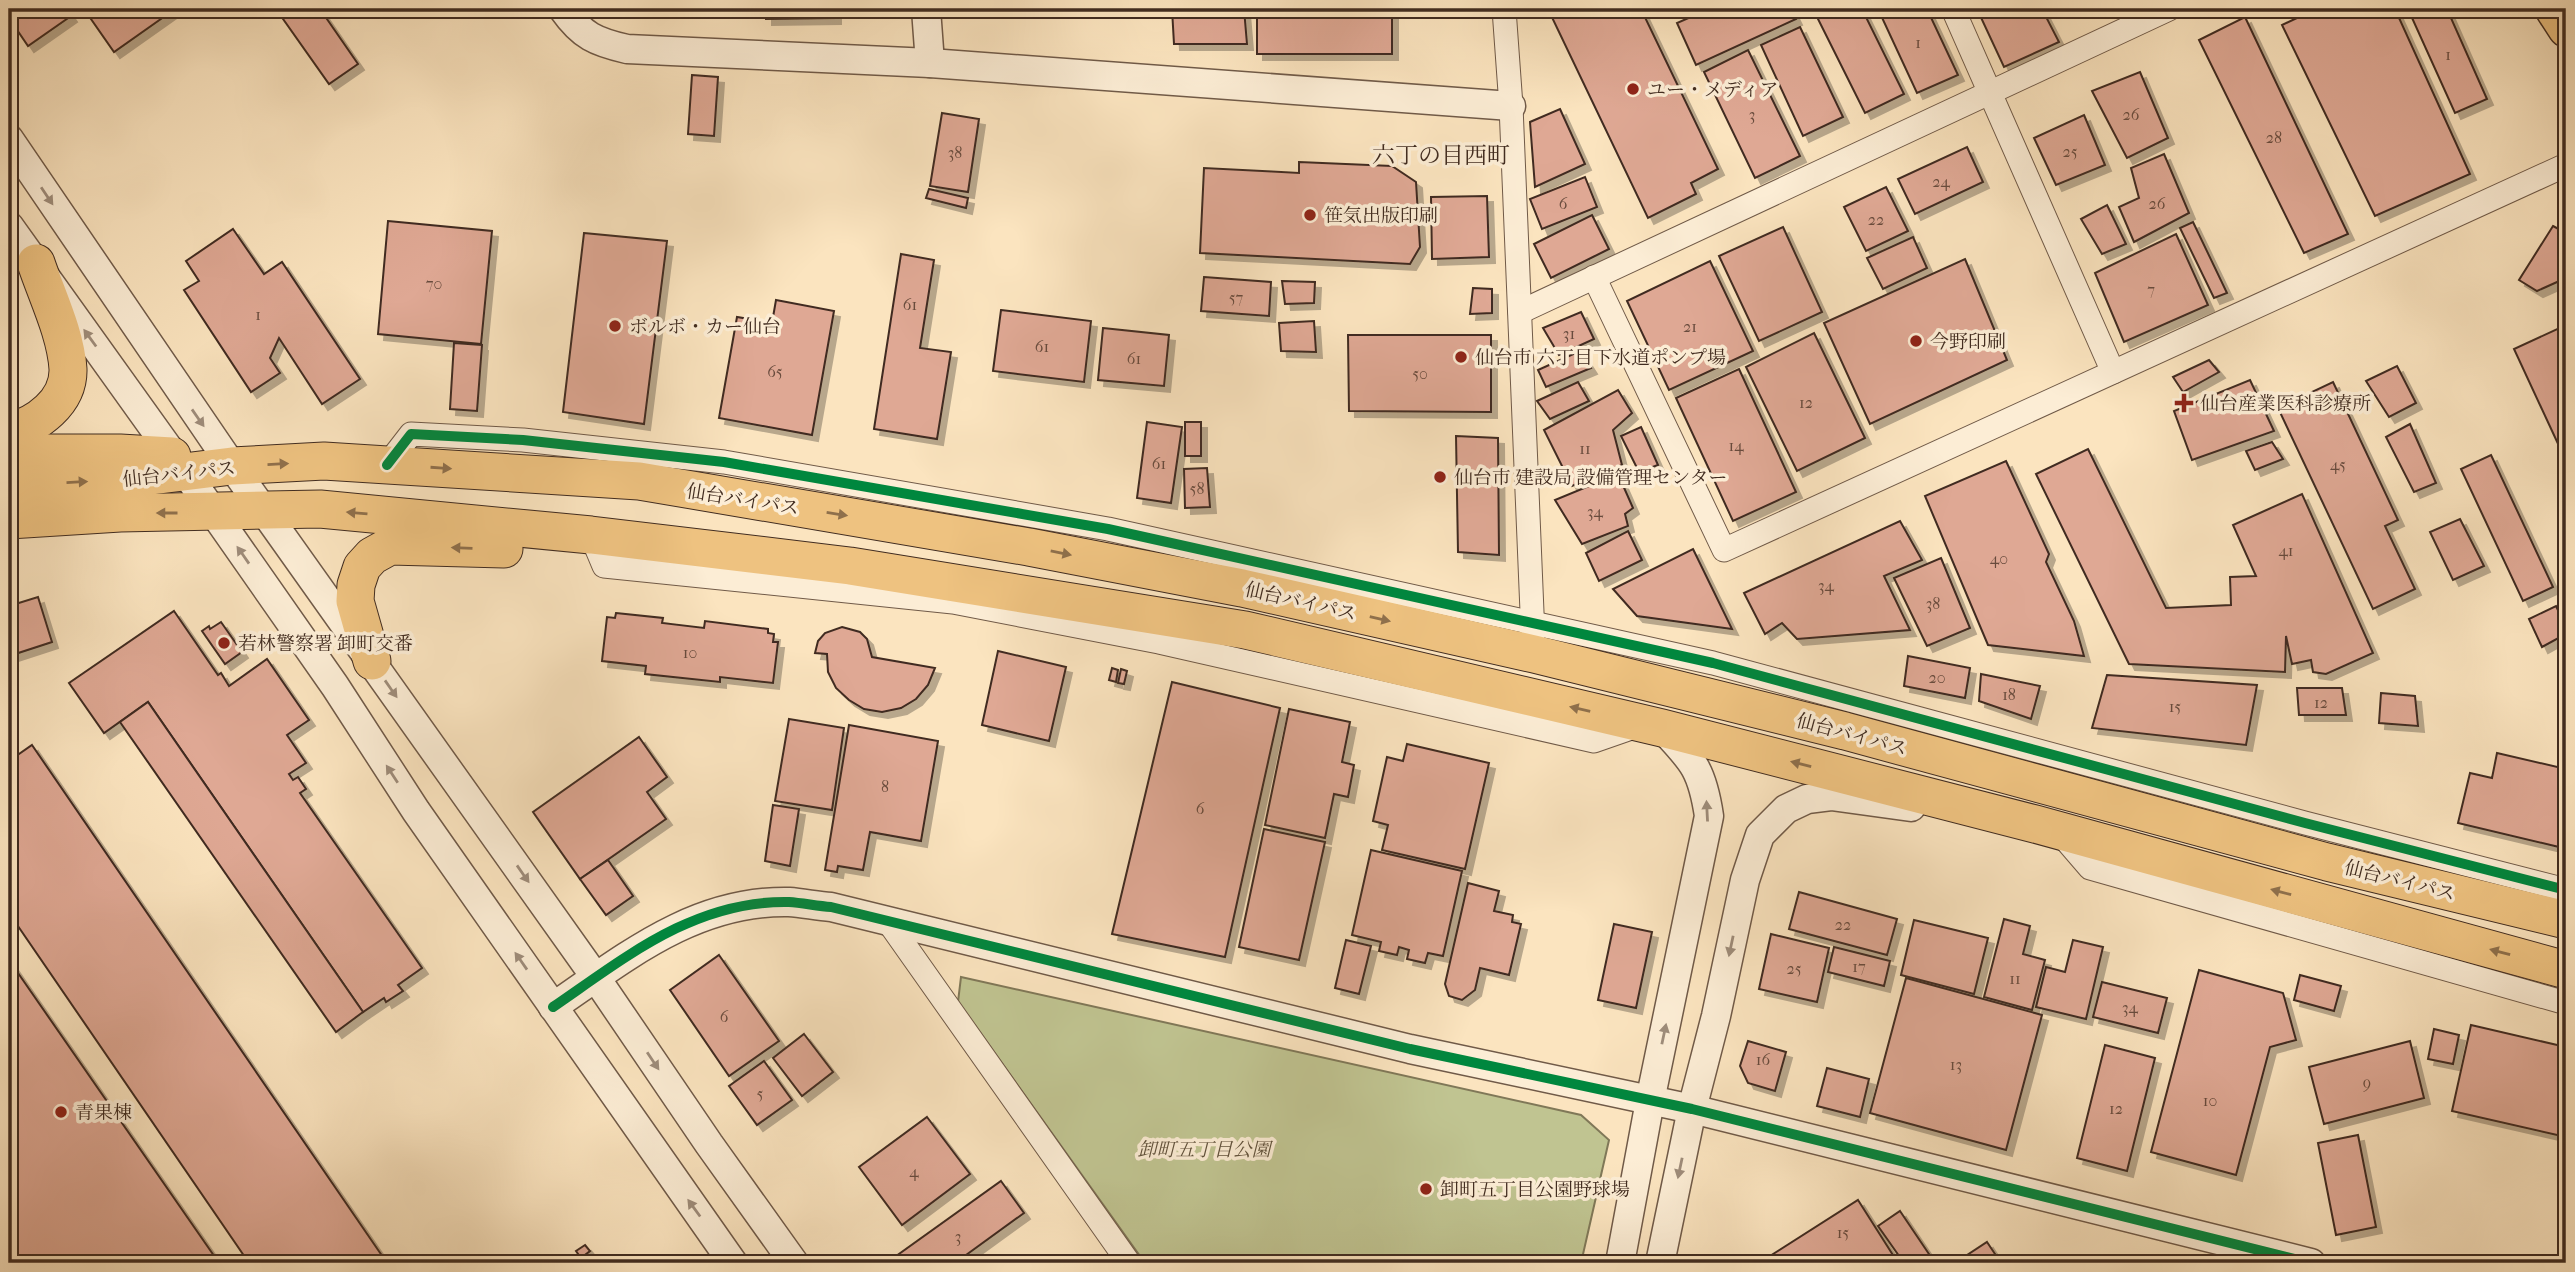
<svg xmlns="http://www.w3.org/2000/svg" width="2575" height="1272" font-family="'IM FELL French Canon','Noto Serif JP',serif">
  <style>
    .green { fill: #c0c491; stroke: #807858; stroke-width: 2 }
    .building { fill: #dfa894; stroke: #412c20; stroke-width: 2; filter: url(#shadow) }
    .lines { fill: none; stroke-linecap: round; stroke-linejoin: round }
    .minor-casing { stroke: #705a48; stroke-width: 25 }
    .tertiary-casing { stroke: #705a48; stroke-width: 31 }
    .primary-casing { stroke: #412c20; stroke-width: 38 }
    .trunk-casing { stroke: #412c20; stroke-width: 39 }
    .minor { stroke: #fcedd5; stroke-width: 23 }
    .tertiary { stroke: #fcedd5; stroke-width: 28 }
    .primary { stroke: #eec280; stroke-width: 35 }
    .trunk { stroke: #eec280; stroke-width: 37 }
    .cycleway-casing { stroke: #fcedd5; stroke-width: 15 }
    .cycleway { stroke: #00873e; stroke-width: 10 }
    .oneway { fill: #9e8c7a }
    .oneway2 { fill: #8f704b }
    .poi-dot { fill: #8f2418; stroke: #fcedd5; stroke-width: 2.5 }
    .labels { text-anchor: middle; stroke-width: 7; stroke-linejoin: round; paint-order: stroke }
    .number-label { font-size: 16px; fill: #684b3d }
    .poi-label { font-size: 19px; fill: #412c20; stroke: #fcedd5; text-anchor: start }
    .street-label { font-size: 19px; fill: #412c20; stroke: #fcedd5 }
    .park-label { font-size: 19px; font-style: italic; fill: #61523c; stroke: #fcedd5 }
    .quarter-label { font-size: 23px; fill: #412c20; stroke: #fcedd5 }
  </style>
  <defs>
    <filter id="shadow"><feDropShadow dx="6" dy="6" stdDeviation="0" flood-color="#0004"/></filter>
  </defs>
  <rect width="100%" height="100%" fill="#fbe4bf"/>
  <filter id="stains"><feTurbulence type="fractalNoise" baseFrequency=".00286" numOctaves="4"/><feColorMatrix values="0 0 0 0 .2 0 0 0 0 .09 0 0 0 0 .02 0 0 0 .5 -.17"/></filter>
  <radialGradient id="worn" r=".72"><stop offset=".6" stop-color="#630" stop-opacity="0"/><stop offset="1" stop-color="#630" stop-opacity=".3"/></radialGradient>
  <polygon class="green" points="961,977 1581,1115 1609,1140 1581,1263 1145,1263 958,1002"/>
  <g class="building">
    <polygon points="9,9 66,9 71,16 28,46 9,18"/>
    <polygon points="84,9 175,9 114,52"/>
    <polygon points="276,9 320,9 358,64 329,84"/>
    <polygon points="766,9 835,9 835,18 766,19"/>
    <polygon points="1172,9 1244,9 1247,44 1174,44"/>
    <rect x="1257" y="9" width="135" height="45"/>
    <polygon points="1548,9 1641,9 1718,169 1691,183 1696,194 1648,218"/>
    <polygon points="1709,9 1791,9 1796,19 1696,65 1677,23"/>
    <polygon points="1813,9 1862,9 1904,94 1865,113"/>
    <polygon points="1878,9 1927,9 1958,75 1917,93"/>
    <polygon points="1977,9 2042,9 2059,42 2004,67"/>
    <polygon points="2316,9 2395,9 2470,174 2375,216 2282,25"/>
    <polygon points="2408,9 2447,9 2487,99 2455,113"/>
    <polygon points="2245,17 2348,234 2304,253 2199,40"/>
    <polygon points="1800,27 1843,117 1803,136 1761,45"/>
    <polygon points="1748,50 1800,156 1755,178 1704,72"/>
    <polygon points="2140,72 2168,138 2127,158 2092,91"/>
    <polygon points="692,75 718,77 714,136 688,134"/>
    <polygon points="1560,109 1585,164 1535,187 1530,122"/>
    <polygon points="942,113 979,119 968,192 930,186"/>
    <polygon points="2084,115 2105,165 2056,185 2034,138"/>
    <polygon points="1967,147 1983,182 1915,214 1898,179"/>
    <polygon points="2164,154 2189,213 2134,242 2119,207 2139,198 2131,168"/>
    <polygon points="1299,162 1392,166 1416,182 1420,247 1410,264 1200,253 1204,168 1299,173"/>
    <polygon points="1585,177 1597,207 1542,229 1530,199"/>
    <polygon points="1886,187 1908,231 1866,251 1844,207"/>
    <polygon points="929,189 968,198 966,208 926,198"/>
    <polygon points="1487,196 1489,257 1432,259 1431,197"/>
    <polygon points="2107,205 2126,244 2102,254 2081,219"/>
    <polygon points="1592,215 1609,249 1551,278 1534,244"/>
    <polygon points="388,221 492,231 481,344 378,334"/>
    <polygon points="2193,222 2227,293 2214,298 2180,228"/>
    <polygon points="2553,226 2566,233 2566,278 2537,291 2519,280"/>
    <polygon points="1783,227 1822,312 1759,341 1719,256"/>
    <polygon points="233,229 264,274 282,262 360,379 322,404 279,338 270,358 280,373 251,392 184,290 199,281 186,261"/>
    <polygon points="584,233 667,241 644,424 563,412"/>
    <polygon points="2176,234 2208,305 2124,342 2095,273"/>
    <polygon points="1913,237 1927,268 1883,289 1867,258"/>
    <polygon points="901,254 934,260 920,348 951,352 937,439 874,429"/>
    <polygon points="1965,259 2007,360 1870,424 1824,323"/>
    <polygon points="1710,261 1753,351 1669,390 1627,301"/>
    <polygon points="1204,277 1271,282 1269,316 1201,311"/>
    <polygon points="1282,281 1315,282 1314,303 1285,304"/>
    <polygon points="1473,288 1492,289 1492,313 1470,314"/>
    <polygon points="776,300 834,311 812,435 719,418 737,317 772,323"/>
    <polygon points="1001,310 1091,321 1084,382 993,371"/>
    <polygon points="1581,312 1594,339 1559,355 1543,328"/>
    <polygon points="1314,321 1316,352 1281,351 1279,323"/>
    <polygon points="2566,325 2566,461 2514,349"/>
    <polygon points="1103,328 1169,335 1164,386 1098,380"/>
    <polygon points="1814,333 1865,438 1797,471 1746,367"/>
    <polygon points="1348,335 1491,335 1491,412 1349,411"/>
    <polygon points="454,343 482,345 477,411 450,409"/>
    <polygon points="1580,351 1591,368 1546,387 1538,370"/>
    <polygon points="2209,360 2219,372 2183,392 2173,377"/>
    <polygon points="2397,366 2416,403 2389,417 2366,381"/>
    <polygon points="1739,369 1796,492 1733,521 1676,398"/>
    <polygon points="2250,380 2274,431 2192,460 2174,411"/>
    <polygon points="1578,382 1589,401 1550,419 1537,401"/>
    <polygon points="2333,382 2398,520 2385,526 2415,589 2373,609 2278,408"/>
    <polygon points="1618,390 1632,413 1613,430 1622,465 1572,486 1544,430"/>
    <polygon points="1147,422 1182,427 1171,503 1137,498"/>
    <rect x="1185" y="422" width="16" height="34"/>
    <polygon points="2410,424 2436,483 2414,492 2386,437"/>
    <polygon points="1641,427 1658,465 1639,472 1621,436"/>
    <polygon points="1456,436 1498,438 1499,555 1458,552"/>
    <polygon points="2272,442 2283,459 2255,470 2246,451"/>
    <polygon points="2088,449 2166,608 2231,605 2230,577 2256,576 2233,525 2302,494 2373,653 2326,674 2313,672 2311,660 2292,664 2286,636 2285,672 2129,664 2036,474"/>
    <polygon points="2491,455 2553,587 2523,601 2461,469"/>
    <polygon points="2006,461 2049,554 2046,562 2074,621 2084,656 1988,645 1925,496"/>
    <polygon points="1207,468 1210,507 1185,508 1184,469"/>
    <polygon points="1618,474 1633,508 1625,514 1628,526 1582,544 1555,500"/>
    <polygon points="2460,519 2484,566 2453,580 2430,532"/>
    <polygon points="1900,521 1922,560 1884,576 1910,630 1797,639 1782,623 1765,634 1744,593"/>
    <polygon points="1628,531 1642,560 1599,581 1586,553"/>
    <polygon points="1693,549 1732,629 1637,616 1613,589"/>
    <polygon points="1941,558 1970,628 1927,646 1894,578"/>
    <polygon points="38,597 52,642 9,656 9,606"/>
    <polygon points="2556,606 2566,627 2566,634 2542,647 2529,619"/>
    <polygon points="174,611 218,675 221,673 229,686 267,659 309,720 287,735 306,763 289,774 293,780 298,777 306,789 300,793 422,968 398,985 403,991 386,1002 384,998 363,1012 148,702 104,733 69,683"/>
    <polygon points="616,613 663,618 662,623 704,628 705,621 768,629 768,633 774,634 773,642 778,642 773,683 720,677 720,682 645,674 646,666 602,661 607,617 615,618"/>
    <polygon points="221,622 242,652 225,664 202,631 209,626 210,629"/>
    <polygon points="842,627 860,632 867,639 872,657 935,668 928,685 916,699 901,708 882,712 864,709 849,700 836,688 828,672 827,654 815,653 818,641 825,633"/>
    <polygon points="998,651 1066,667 1049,741 982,725"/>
    <polygon points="1908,656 1970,668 1965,698 1904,686"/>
    <polygon points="1112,668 1118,670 1116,682 1109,680"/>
    <polygon points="1121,669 1127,671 1124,684 1118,683"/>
    <polygon points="1981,674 2040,686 2031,719 1979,701"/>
    <polygon points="2107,675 2257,685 2246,745 2092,728"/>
    <polygon points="1172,682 1280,708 1225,957 1112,934"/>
    <polygon points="2297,688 2342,688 2346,715 2299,715"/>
    <polygon points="2381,693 2415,696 2418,726 2379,723"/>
    <polygon points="148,702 363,1012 336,1032 120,722"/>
    <polygon points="1289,709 1350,722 1342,762 1354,765 1348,797 1334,794 1325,838 1265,825"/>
    <polygon points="789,719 844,728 832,810 775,801"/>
    <polygon points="849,725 938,741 921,841 870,832 863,870 838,866 837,872 825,870"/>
    <polygon points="639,737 667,777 647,792 666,819 580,879 533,812"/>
    <polygon points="1407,744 1489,763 1465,869 1382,850 1388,825 1373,821 1387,757 1403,761"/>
    <polygon points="32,745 387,1263 249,1263 9,913 9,761"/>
    <polygon points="2497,753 2566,769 2566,828 2564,827 2559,847 2458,823 2470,773 2492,778"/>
    <polygon points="773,805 799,809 790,866 765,861"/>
    <polygon points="1264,829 1325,842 1299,960 1239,947"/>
    <polygon points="1371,850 1462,871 1443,956 1428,953 1425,963 1407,959 1409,950 1399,947 1397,955 1379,951 1381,942 1352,935"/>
    <polygon points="608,860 633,896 606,915 580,879"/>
    <polygon points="1468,883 1499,891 1494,911 1513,915 1512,922 1521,924 1509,975 1480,968 1475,990 1462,1000 1449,996 1445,984"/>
    <polygon points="1799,892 1897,919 1887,955 1789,929"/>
    <polygon points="2004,919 2030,926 2023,954 2045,960 2032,1010 1984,997"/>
    <polygon points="1914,920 1988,938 1974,994 1901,975"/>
    <polygon points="1614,924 1652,932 1636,1008 1598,1000"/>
    <polygon points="1771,934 1829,948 1817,1002 1759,989"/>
    <polygon points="1346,940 1371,946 1359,994 1335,988"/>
    <polygon points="2073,940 2103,947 2086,1019 2036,1007 2046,967 2065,972"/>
    <polygon points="1834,947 1890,961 1884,986 1828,972"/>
    <polygon points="719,955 779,1041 729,1076 670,990"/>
    <polygon points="9,960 219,1263 9,1263"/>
    <polygon points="2199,970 2283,993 2296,1040 2270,1047 2236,1175 2151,1152"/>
    <polygon points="2300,975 2341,986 2334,1011 2294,1000"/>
    <polygon points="1906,978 2042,1015 2006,1150 1870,1113"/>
    <polygon points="2102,982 2167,998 2158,1033 2093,1017"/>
    <polygon points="2471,1025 2566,1047 2566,1137 2452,1111"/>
    <polygon points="2434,1029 2459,1035 2453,1064 2428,1059"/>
    <polygon points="804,1034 833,1072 802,1096 773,1058"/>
    <polygon points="1748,1041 1786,1052 1775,1091 1748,1083 1740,1066"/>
    <polygon points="2410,1041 2424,1098 2324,1124 2309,1067"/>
    <polygon points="2105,1045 2155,1058 2127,1171 2077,1158"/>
    <polygon points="764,1061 792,1100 757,1125 729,1086"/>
    <polygon points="1827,1068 1869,1079 1860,1117 1817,1106"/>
    <polygon points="927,1117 970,1174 902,1225 859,1167"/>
    <polygon points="2358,1135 2376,1227 2336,1235 2318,1143"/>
    <polygon points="1001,1181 1024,1213 955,1263 895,1263 892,1259"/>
    <polygon points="1858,1200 1898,1263 1759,1263"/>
    <polygon points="1900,1211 1935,1263 1904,1263 1878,1226"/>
    <polygon points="1987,1242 2001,1263 1955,1263"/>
    <polygon points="585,1245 590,1251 581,1258 576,1251"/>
  </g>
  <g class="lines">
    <g class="minor-casing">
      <g id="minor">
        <polyline points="1504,9 1511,106 1533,636"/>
        <polyline points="1953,9 2113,372"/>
        <polyline points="1594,277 1724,550 2566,165"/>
        <polyline points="1520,312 2169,9"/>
        <polyline points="387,465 411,434 523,440 724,462 1108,529 1713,663 2305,823 2566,890"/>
        <polyline points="591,535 604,566 953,602 1159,642 1594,741 1640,725"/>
        <polyline points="2059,832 2090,868 2566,1003"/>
        <polyline points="887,920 1129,1263"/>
      </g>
    </g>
    <g class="tertiary-casing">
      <g id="tertiary">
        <path d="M563,9C582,36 596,42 627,49L930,63L1511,106"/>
        <polyline points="926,9 930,63"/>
        <polyline points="9,139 232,466 596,978 709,1144 794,1263"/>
        <polyline points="9,226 186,473 335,686 416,811 733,1263"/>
        <path d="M553,1007C626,957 695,900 789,902C803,903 817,906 831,907L1410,1049L1692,1109L2311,1263"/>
        <path d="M1620,1263L1650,1101L1709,816C1702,769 1693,761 1662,728"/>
        <polyline points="1660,1263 1692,1109 1716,1016 1745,880 1760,835 1786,809 1807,799 1831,796 1911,807"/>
      </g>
    </g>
    <g class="primary-casing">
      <polyline id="primary" points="2553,9 2566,29"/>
    </g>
    <g class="trunk-casing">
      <g id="trunk">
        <path d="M9,432C37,425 69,402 68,369C66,334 47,296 36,263"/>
        <polyline points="9,453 120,453 172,456"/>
        <polyline points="9,486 119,480 232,466 324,461 639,481 1029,547 1242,588 1534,654 1845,731 2327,862 2566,920"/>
        <polyline points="9,520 120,513 320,509 591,535 850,566 1245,630 1662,728 2035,824 2566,970"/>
        <polyline points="372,661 355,601 356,585 362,567 372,556 390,546 504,549"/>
      </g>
    </g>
    <use href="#minor" class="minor"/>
    <use href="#tertiary" class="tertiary"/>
    <use href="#primary" class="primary"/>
    <use href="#trunk" class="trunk"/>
    <g class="cycleway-casing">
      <g id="cycleway">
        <polyline points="387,465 411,434 523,440 724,462 1108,529 1713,663 2305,823 2566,890"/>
        <path d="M553,1007C626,957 695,900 789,902C803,903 817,906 831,907L1410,1049L1692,1109L2311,1263"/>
      </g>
    </g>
    <use href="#cycleway" class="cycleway"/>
  </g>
  <defs><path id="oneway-solid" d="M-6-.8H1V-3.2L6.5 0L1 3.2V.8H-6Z" transform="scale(1.75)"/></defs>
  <g class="oneway">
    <use href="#oneway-solid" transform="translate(47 196) rotate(56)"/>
    <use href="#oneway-solid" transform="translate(90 338) rotate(-126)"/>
    <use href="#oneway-solid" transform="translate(198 418) rotate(55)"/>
    <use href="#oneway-solid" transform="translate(243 555) rotate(-125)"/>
    <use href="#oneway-solid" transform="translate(391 689) rotate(55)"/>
    <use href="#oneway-solid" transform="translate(392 774) rotate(-123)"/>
    <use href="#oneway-solid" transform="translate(1707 811) rotate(-93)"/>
    <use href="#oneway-solid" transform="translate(523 874) rotate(55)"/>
    <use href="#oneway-solid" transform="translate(1731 946) rotate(102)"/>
    <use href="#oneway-solid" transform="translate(521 961) rotate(-125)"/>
    <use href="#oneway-solid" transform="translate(1664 1034) rotate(-78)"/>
    <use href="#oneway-solid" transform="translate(653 1061) rotate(56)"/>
    <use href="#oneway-solid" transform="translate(1680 1168) rotate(102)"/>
    <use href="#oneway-solid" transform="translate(694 1208) rotate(-126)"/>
  </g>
  <g class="oneway2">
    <use href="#oneway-solid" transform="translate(278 464) rotate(-3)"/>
    <use href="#oneway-solid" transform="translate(441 468) rotate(4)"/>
    <use href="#oneway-solid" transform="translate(77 482) rotate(-3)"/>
    <use href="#oneway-solid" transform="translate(167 513) rotate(180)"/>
    <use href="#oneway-solid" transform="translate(357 513) rotate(-175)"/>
    <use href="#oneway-solid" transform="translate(837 514) rotate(9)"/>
    <use href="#oneway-solid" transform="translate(462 548) rotate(-178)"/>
    <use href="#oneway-solid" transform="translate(1061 553) rotate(11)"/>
    <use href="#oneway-solid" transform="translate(1380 619) rotate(13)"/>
    <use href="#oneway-solid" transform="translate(1580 709) rotate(-167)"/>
    <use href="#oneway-solid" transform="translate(1801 764) rotate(-166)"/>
    <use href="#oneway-solid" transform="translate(2281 892) rotate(-165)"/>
    <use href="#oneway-solid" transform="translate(2500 952) rotate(-165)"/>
  </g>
  <g class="poi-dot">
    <circle cx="1633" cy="89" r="7"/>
    <circle cx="1310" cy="215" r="7"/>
    <circle cx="615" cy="326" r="7"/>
    <circle cx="1916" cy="341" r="7"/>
    <circle cx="1461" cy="357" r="7"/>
    <path d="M2180.5 392.5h7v7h7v7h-7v7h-7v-7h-7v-7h7z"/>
    <circle cx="1440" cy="477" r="7"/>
    <circle cx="224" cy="643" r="7"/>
    <circle cx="61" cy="1112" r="7"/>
    <circle cx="1426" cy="1189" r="7"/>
  </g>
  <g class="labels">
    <g class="number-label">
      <text x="1918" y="48">1</text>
      <text x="2448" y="60">1</text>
      <text x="1752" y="120">3</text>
      <text x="2131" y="120">26</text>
      <text x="2274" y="143">28</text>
      <text x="2070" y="157">25</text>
      <text x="955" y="158">38</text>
      <text x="1941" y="187">24</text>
      <text x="1563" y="209">6</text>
      <text x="2157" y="209">26</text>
      <text x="1876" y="225">22</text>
      <text x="434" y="289">70</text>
      <text x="2151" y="295">7</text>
      <text x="1236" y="303">57</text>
      <text x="910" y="310">61</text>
      <text x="258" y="320">1</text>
      <text x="1690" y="332">21</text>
      <text x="1569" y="339">31</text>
      <text x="1042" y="352">61</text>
      <text x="1134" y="364">61</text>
      <text x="775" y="377">65</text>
      <text x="1420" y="379">50</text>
      <text x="1806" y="408">12</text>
      <text x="1736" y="451">14</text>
      <text x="1585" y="454">11</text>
      <text x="1159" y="469">61</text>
      <text x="2338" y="470">45</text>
      <text x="1197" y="494">58</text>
      <text x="1595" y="517">34</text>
      <text x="2286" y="556">41</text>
      <text x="1999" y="564">40</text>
      <text x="1826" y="591">34</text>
      <text x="1933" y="609">38</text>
      <text x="690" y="658">10</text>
      <text x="1937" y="683">20</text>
      <text x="2009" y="700">18</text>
      <text x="2321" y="708">12</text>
      <text x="2175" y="712">15</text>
      <text x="885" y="792">8</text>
      <text x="1200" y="814">6</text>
      <text x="1843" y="930">22</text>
      <text x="1859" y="972">17</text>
      <text x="1794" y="974">25</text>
      <text x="2015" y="984">11</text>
      <text x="2130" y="1013">34</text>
      <text x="724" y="1022">6</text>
      <text x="1763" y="1065">16</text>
      <text x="1956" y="1070">13</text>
      <text x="2367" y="1088">9</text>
      <text x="760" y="1099">5</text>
      <text x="2210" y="1106">10</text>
      <text x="2116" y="1114">12</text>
      <text x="914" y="1177">4</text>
      <text x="1843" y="1238">15</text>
      <text x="958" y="1242">3</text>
    </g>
    <g class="poi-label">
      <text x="1647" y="96">ユー・メディア</text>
      <text x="1324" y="222">笹気出版印刷</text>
      <text x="629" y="333">ボルボ・カー仙台</text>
      <text x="1930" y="348">今野印刷</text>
      <text x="1475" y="364">仙台市 六丁目下水道ポンプ場</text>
      <text x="2200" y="410">仙台産業医科診療所</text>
      <text x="1454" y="484">仙台市 建設局 設備管理センター</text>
      <text x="238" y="650">若林警察署 卸町交番</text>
      <text x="75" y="1119">青果棟</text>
      <text x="1440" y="1196">卸町五丁目公園野球場</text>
    </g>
    <g class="street-label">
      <text transform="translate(179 473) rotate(-6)" y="7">仙台バイパス</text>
      <text transform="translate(743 499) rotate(9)" y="7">仙台バイパス</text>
      <text transform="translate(1301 601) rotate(13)" y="7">仙台バイパス</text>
      <text transform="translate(1852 734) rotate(15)" y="7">仙台バイパス</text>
      <text transform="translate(2400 880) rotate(14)" y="7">仙台バイパス</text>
    </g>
    <g class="park-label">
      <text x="1204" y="1156">卸町五丁目公園</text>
    </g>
    <g class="quarter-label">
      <text x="1441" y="163">六丁の目西町</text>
    </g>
  </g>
  <rect width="2575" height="1272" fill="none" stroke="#fbe4bf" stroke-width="35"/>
  <rect x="10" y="10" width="2554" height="1251" fill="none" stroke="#412c20" stroke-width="3.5"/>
  <rect x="18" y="18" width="2540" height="1237" fill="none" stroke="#412c20" stroke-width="2"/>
  <rect width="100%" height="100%" filter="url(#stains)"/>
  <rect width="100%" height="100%" fill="url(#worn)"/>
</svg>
